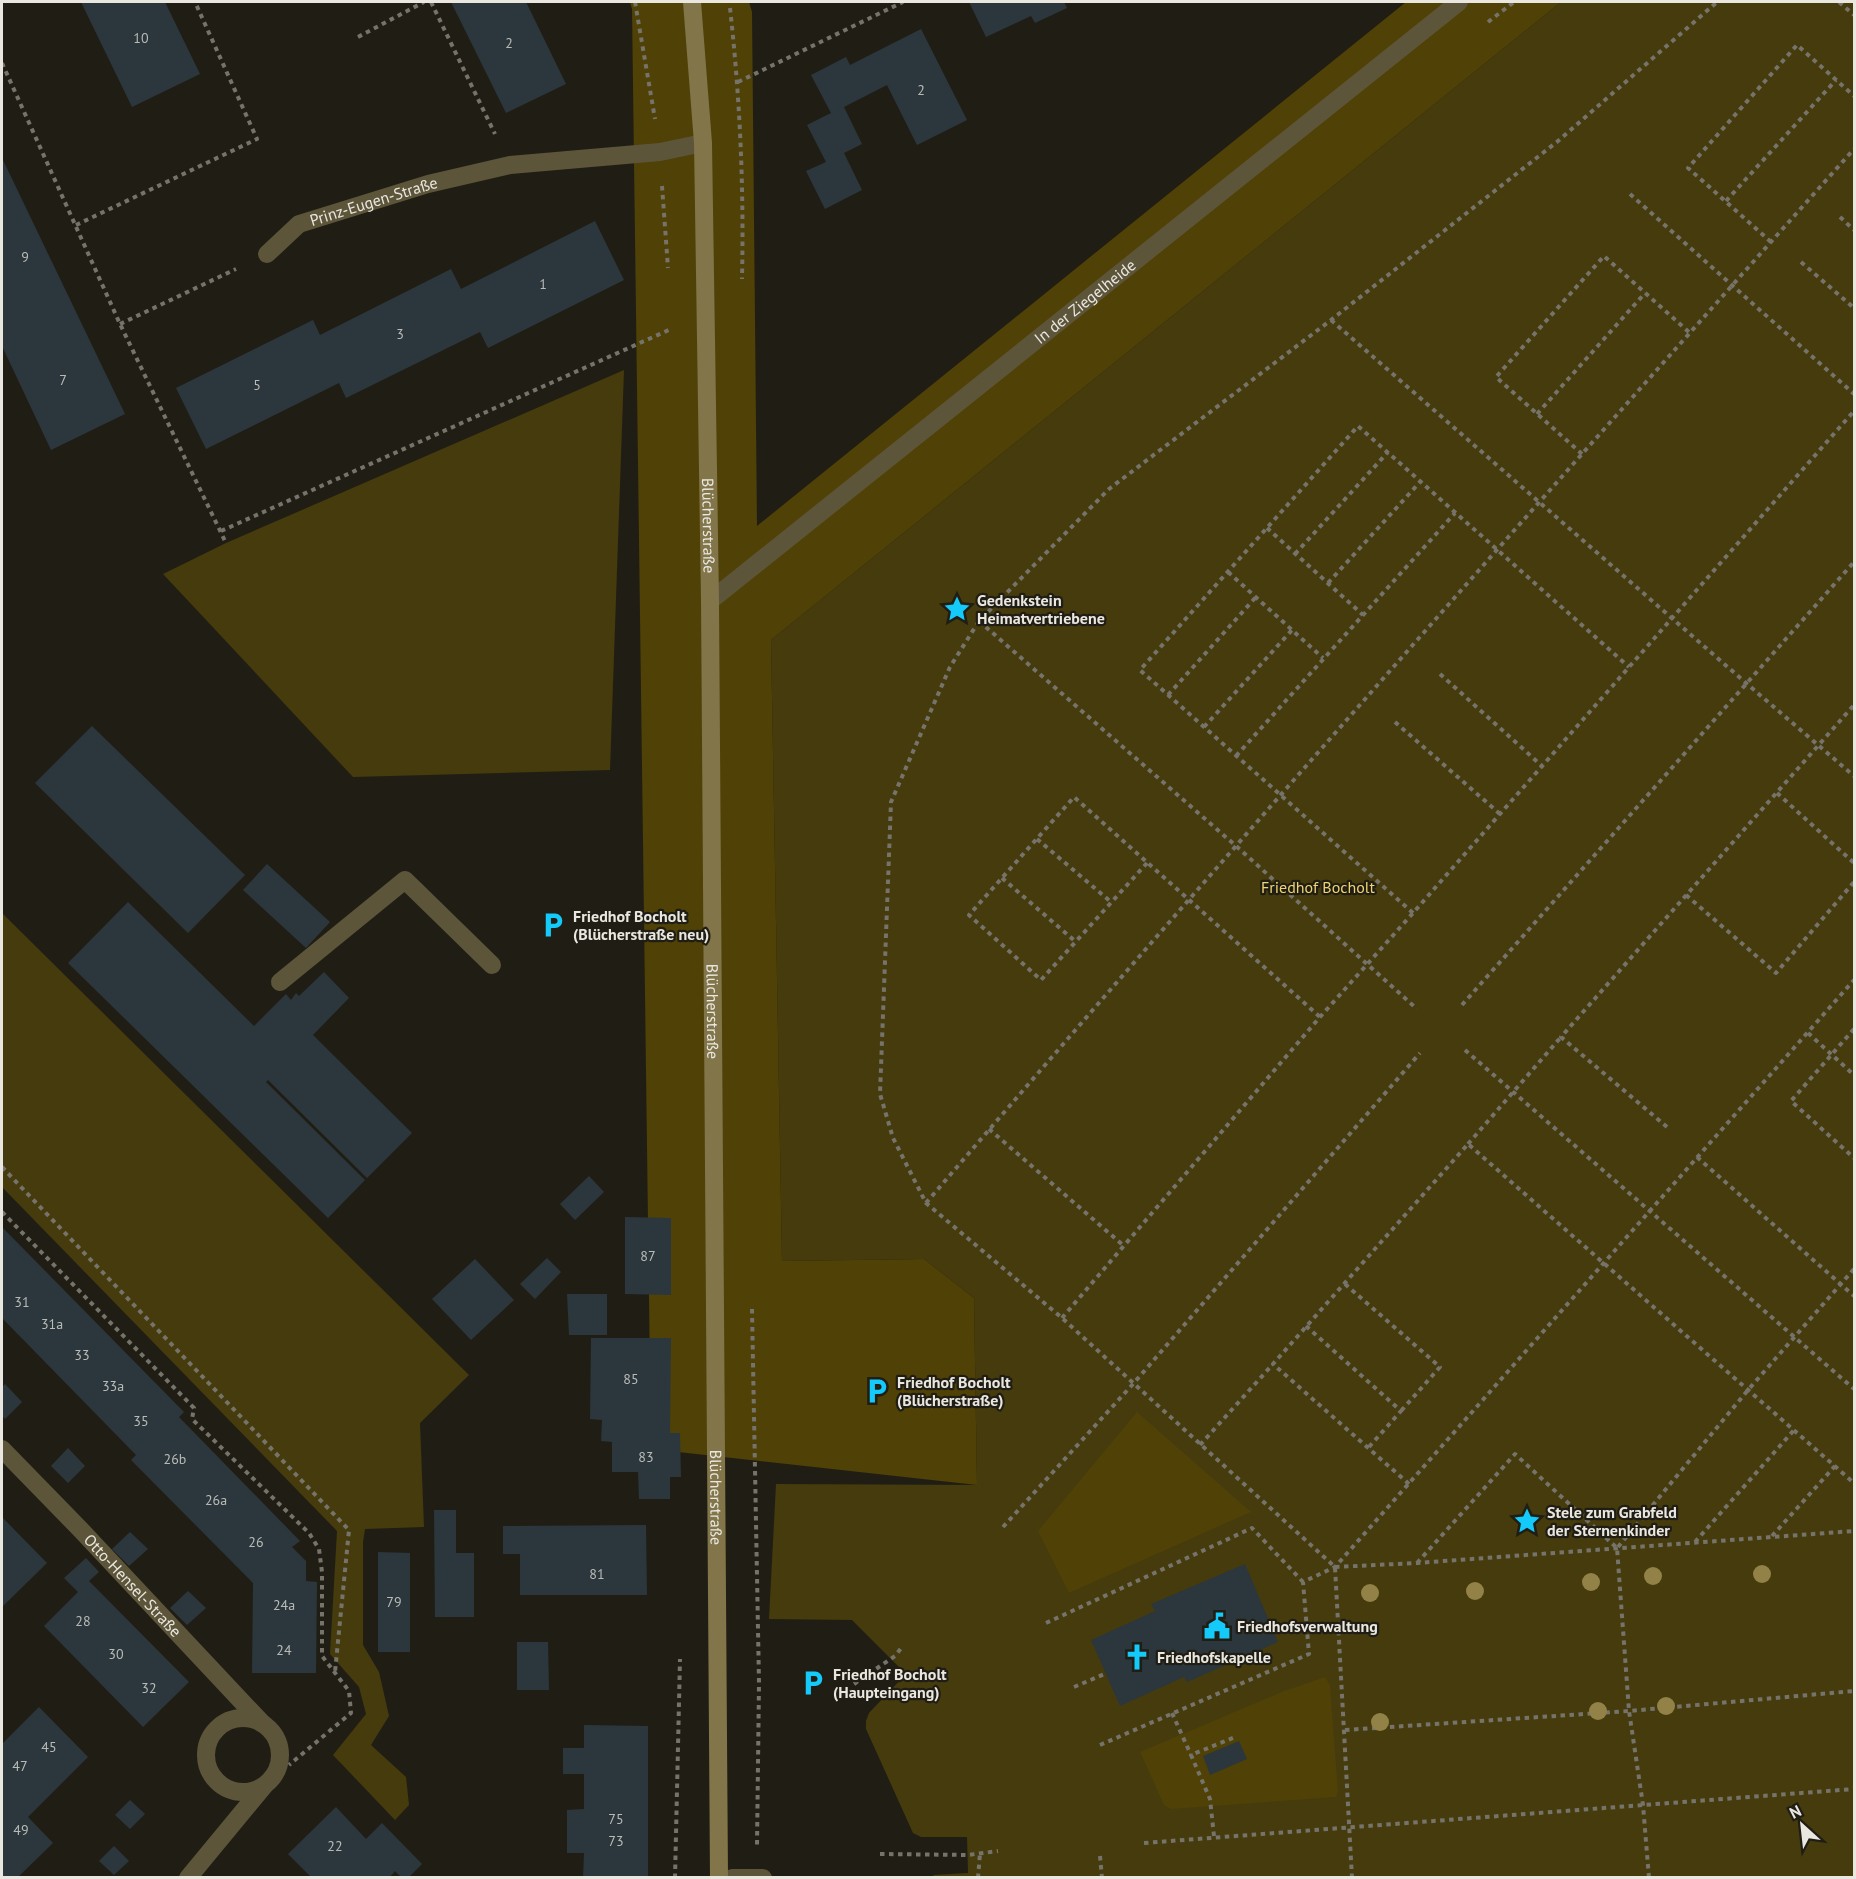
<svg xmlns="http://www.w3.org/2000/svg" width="1856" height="1879" font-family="'PT Sans',sans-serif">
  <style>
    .green { fill: #463b0d }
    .forest { fill: #504106 }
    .building { fill: #2b373c }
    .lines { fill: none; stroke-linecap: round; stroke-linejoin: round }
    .path { stroke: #75736a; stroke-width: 4; stroke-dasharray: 4.5 4.5; stroke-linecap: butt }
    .lane { stroke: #5d553a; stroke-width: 18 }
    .street { stroke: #5d553a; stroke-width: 18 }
    .secondary { stroke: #817549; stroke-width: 18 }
    .tree { fill: #928247 }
    .labels { text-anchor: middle; stroke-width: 4.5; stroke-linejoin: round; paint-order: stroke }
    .number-label { font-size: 14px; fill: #babbb7 }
    .street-label { font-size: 16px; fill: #e9e7e0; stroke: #201e14 }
    .poi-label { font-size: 16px; font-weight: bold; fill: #e9e7e0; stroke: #201e14; text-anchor: start }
    .park-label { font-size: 16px; fill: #efd470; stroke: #201e14 }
  </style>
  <rect width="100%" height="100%" fill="#201e14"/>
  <g class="green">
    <polygon points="1561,2 1854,2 1854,1877 935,1877 933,1875 968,1873 967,1837 921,1837 913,1833 866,1729 866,1721 869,1713 906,1674 852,1620 769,1619 776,1484 977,1485 974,1298 924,1259 782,1261 771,640"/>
    <polygon points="624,370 610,770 353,777 163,574 226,543"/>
    <polygon points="2,913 469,1375 420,1423 424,1527 365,1529 363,1542 363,1645 379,1672 389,1716 371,1745 406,1777 409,1805 395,1820 333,1755 366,1714 359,1687 330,1654 337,1531 2,1187"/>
  </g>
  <g class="forest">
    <polygon points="630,2 749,2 752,12 757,526 1406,2 1561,2 771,640 782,1261 924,1259 974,1298 977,1485 651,1449 632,9"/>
    <polygon points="1137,1412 1251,1512 1069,1593 1038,1531"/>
    <polygon points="1325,1677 1330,1685 1338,1791 1336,1797 1171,1809 1164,1805 1140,1752 1284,1691"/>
  </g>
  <g class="building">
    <polygon points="81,2 165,2 200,74 132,107"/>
    <polygon points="451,2 526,2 566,84 506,113"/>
    <polygon points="969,2 1064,2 1067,8 1035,23 1031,16 986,37"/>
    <polygon points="921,29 967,120 917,145 887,85 844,107 862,144 844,153 862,190 825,209 806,171 826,162 807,125 831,113 811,75 846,57 850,65"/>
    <polygon points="2,158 125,414 51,450 2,346"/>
    <polygon points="595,221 624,280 488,348 480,332 346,398 339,383 206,449 176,388 313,320 320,335 451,269 461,289"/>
    <polygon points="92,726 245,875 188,933 35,783"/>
    <polygon points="267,864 330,922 306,948 243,890"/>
    <polygon points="128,902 254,1026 286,994 291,1000 296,993 299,996 324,972 349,998 313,1035 412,1133 367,1178 268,1080 266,1082 365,1180 328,1218 68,963"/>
    <polygon points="589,1176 604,1192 575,1220 560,1204"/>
    <polygon points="625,1217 671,1218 671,1295 625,1294"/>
    <polygon points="2,1227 184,1412 179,1417 300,1541 292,1547 306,1561 306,1581 317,1582 316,1673 252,1673 253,1583 131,1460 136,1455 2,1318"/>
    <polygon points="547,1258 561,1272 535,1299 520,1284"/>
    <polygon points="475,1259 514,1300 471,1340 432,1299"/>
    <polygon points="567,1294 607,1294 607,1335 569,1335"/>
    <polygon points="591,1338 671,1338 670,1433 680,1433 681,1477 670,1477 670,1499 639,1499 638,1472 612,1472 612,1442 601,1441 602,1420 590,1419"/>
    <polygon points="5,1384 22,1402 5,1419 2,1416 2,1387"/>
    <polygon points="68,1448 85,1466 68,1483 51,1466"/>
    <polygon points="434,1510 456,1510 456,1553 474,1553 474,1617 435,1617"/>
    <polygon points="2,1517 47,1563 2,1607"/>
    <polygon points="646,1525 647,1595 520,1595 520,1554 503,1554 503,1526"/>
    <polygon points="130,1532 148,1549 129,1566 112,1549"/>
    <polygon points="378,1552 410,1553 410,1652 378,1652"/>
    <polygon points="86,1558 99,1572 89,1581 189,1682 143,1727 44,1626 78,1592 64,1578"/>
    <polygon points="1245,1564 1278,1642 1187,1682 1184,1677 1120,1706 1091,1640 1155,1611 1151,1604"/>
    <polygon points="188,1591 206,1608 187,1625 170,1608"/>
    <polygon points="517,1642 548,1642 549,1690 517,1690"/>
    <polygon points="39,1707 88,1757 28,1817 53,1843 17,1878 2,1878 2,1744"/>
    <polygon points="584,1725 648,1726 648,1878 583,1878 584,1853 567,1853 567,1810 584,1809 584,1774 563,1774 563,1748 584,1748"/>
    <polygon points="1239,1741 1247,1759 1210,1775 1203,1756"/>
    <polygon points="130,1800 145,1814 130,1829 115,1815"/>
    <polygon points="336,1807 366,1839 382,1823 422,1864 408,1878 402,1878 395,1871 389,1878 312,1878 288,1854"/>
    <polygon points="114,1846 129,1861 114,1875 99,1861"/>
  </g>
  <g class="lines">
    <g class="path">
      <polyline points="431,2 495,134"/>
      <polyline points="635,2 655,119"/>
      <polyline points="1839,2 1854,15"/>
      <path d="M730,8C740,98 744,188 742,279"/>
      <polyline points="1488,22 1514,2"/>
      <polyline points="358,37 424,2"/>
      <polyline points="2,63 120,324 226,543"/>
      <polyline points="738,82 903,2"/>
      <polyline points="662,186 668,268"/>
      <polyline points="1630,194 1854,394"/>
      <polyline points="1726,201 1836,80"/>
      <polyline points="1840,217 1854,230"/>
      <polyline points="76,225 257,139 195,2"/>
      <polyline points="1771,242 1688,168 1797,45 1854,96"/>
      <polyline points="1801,262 1854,308"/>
      <polyline points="1331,320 1746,683 1854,776"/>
      <polyline points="120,324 236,269"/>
      <polyline points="1537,414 1645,293"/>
      <polyline points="1582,454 1496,377 1604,256 1690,333"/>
      <polyline points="1267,528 1363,615"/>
      <polyline points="221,531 671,329"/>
      <polyline points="1295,554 1388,452"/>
      <polyline points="1228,572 1323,658"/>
      <polyline points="1328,583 1420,482"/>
      <polyline points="979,621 1236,846 1417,1009"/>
      <polyline points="1440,674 1542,766"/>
      <polyline points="1168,695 1256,597"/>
      <polyline points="1395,722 1500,814"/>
      <polyline points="1204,727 1292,630"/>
      <polyline points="1236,756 1455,513"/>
      <polyline points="1777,793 1854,863"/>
      <polyline points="1037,839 1111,902"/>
      <polyline points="1147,863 1041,980 969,915 1074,797 1320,1017"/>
      <polyline points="1002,878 1076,942"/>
      <polyline points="1686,895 1776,973 1854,882"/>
      <polyline points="1413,913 1140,670 1358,426 1629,667"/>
      <polyline points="1462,1005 1854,562"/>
      <polyline points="1854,1029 1791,1101 1854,1158"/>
      <polyline points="1808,1033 1854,1075"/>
      <polyline points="1465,1050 1854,1389"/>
      <polyline points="1667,1127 1561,1037 1854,705"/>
      <polyline points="989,1129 1124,1246"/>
      <polyline points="1468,1144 1561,1037"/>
      <polyline points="1697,1157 1854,1296"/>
      <polyline points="2,1167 349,1530 335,1672"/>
      <path d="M926,1203C1231,848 1542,498 1854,149"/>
      <polyline points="2,1212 194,1408 192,1419 309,1533 319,1549 322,1572 322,1656 349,1691 351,1713 289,1765"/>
      <polyline points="1345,1284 1440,1367 1401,1411"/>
      <polyline points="752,1309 759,1683 757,1845"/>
      <polyline points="1062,1318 1320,1017 1413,913 1854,411"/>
      <polyline points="1306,1326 1401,1411 1368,1448"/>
      <polyline points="1200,1445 1273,1364"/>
      <polyline points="1409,1484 1273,1364 1468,1144 1854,1483"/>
      <polyline points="1003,1527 1133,1384 1420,1053"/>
      <polyline points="1772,1536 1835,1466"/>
      <polyline points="1695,1542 1794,1430"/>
      <polyline points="1618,1547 1748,1390 1854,1269"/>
      <polyline points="1417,1563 1515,1454 1617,1548 1629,1711 1643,1805 1649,1878"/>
      <polyline points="1335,1567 1417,1563 1854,1531"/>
      <polyline points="1046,1623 1252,1528 1303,1582"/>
      <polyline points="854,1684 895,1656 903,1646"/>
      <polyline points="1074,1687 1107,1673"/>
      <polyline points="1172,1713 1191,1755"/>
      <polyline points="1345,1730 1629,1711 1854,1691"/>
      <polyline points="1100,1745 1309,1654 1303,1582 1335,1567 1854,980"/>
      <polyline points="1214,1836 1210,1799 1191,1755 1235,1737"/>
      <polyline points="1144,1843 1854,1789"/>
      <polyline points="880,1854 968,1855 998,1851"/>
      <polyline points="1100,1856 1102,1878"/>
      <polyline points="675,1878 680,1659"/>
      <polyline points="978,1878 980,1853"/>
      <polyline points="1352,1878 1335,1567 1062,1318 926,1203 893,1138 880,1094 891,802 950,667 979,621 1109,489 1331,320 1558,141 1717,2"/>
    </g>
    <polyline class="lane" points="280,982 405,880 492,965"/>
    <g class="street">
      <path id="s1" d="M267,254L299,224L428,184L510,165L660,152L703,143"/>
      <path id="s2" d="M710,601L1459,2"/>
      <path id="s3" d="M2,1449L80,1529L263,1724"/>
      <circle cx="243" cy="1755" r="37"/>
      <polyline points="188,1878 264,1786"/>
      <polyline points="732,1878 763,1878"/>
    </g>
    <path class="secondary" id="s4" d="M692,2L703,143L710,601L719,1878"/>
  </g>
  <g class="tree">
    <circle cx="1762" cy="1574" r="9"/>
    <circle cx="1653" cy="1576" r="9"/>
    <circle cx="1591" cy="1582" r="9"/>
    <circle cx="1475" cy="1591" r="9"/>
    <circle cx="1370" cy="1593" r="9"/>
    <circle cx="1666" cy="1706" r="9"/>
    <circle cx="1598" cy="1711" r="9"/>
    <circle cx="1380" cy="1722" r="9"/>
  </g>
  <defs>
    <g id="sight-bare" transform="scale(2.07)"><path d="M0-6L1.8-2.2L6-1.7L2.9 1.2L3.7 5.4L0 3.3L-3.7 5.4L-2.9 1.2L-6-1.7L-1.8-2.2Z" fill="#13cafb" stroke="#201e14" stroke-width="2.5" paint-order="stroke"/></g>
    <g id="parking-bare" transform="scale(2.07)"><path d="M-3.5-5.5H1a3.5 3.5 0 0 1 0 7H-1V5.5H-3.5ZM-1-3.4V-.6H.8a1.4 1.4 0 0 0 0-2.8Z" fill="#13cafb" stroke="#201e14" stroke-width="2.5" paint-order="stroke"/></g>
    <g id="civic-bare" transform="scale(2.07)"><path d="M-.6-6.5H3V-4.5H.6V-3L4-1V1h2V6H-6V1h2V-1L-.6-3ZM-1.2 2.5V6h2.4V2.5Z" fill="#13cafb" stroke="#201e14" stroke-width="2.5" paint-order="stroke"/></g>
    <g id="church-bare" transform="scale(2.07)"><path d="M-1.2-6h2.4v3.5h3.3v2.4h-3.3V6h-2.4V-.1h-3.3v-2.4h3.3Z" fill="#13cafb" stroke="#201e14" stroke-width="2.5" paint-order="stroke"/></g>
  </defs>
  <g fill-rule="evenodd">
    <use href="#sight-bare" x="957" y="609"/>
    <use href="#parking-bare" x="553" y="925"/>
    <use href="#parking-bare" x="877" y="1391"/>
    <use href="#sight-bare" x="1527" y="1521"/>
    <use href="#civic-bare" x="1217" y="1626"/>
    <use href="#church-bare" x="1137" y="1657"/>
    <use href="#parking-bare" x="813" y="1683"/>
  </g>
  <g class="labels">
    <g class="number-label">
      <text x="141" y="43">10</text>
      <text x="509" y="48">2</text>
      <text x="921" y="95">2</text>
      <text x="25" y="262">9</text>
      <text x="543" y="289">1</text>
      <text x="400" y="339">3</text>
      <text x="63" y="385">7</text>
      <text x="257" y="390">5</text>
      <text x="648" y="1261">87</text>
      <text x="22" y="1307">31</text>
      <text x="52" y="1329">31a</text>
      <text x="82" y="1360">33</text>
      <text x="631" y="1384">85</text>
      <text x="113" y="1391">33a</text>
      <text x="141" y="1426">35</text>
      <text x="646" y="1462">83</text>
      <text x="175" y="1464">26b</text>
      <text x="216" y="1505">26a</text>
      <text x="256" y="1547">26</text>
      <text x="597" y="1579">81</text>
      <text x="394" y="1607">79</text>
      <text x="284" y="1610">24a</text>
      <text x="83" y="1626">28</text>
      <text x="284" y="1655">24</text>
      <text x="116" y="1659">30</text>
      <text x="149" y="1693">32</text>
      <text x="49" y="1752">45</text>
      <text x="20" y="1771">47</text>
      <text x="616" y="1824">75</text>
      <text x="21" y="1835">49</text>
      <text x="616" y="1846">73</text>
      <text x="335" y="1851">22</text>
    </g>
    <g class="street-label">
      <text dy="6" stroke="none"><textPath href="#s1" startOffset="122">Prinz-Eugen-Straße</textPath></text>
      <text dy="6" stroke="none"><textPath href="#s2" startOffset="480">In der Ziegelheide</textPath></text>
      <text dy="6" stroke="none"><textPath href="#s4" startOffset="524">Blücherstraße</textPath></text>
      <text dy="6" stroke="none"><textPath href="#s4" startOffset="1010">Blücherstraße</textPath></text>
      <text dy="6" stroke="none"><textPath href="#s4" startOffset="1496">Blücherstraße</textPath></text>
      <text dy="6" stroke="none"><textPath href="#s3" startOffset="189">Otto-Hensel-Straße</textPath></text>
    </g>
    <g class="poi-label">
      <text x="977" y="606">Gedenkstein<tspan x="977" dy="18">Heimatvertriebene</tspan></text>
      <text x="573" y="922">Friedhof Bocholt<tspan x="573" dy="18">(Blücherstraße neu)</tspan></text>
      <text x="897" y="1388">Friedhof Bocholt<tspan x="897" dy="18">(Blücherstraße)</tspan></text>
      <text x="1547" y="1518">Stele zum Grabfeld<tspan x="1547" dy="18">der Sternenkinder</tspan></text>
      <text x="1237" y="1632">Friedhofsverwaltung</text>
      <text x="1157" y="1663">Friedhofskapelle</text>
      <text x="833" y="1680">Friedhof Bocholt<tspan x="833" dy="18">(Haupteingang)</tspan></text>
    </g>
    <g class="park-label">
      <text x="1318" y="893">Friedhof Bocholt</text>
    </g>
  </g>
  <rect width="1856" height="1879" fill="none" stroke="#e9e7e0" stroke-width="6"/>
  <g transform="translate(1802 1825) rotate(333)" stroke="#201e14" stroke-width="4.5" paint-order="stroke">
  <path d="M0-4.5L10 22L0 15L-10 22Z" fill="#e9e7e0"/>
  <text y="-9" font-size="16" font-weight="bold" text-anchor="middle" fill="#e9e7e0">N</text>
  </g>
</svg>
